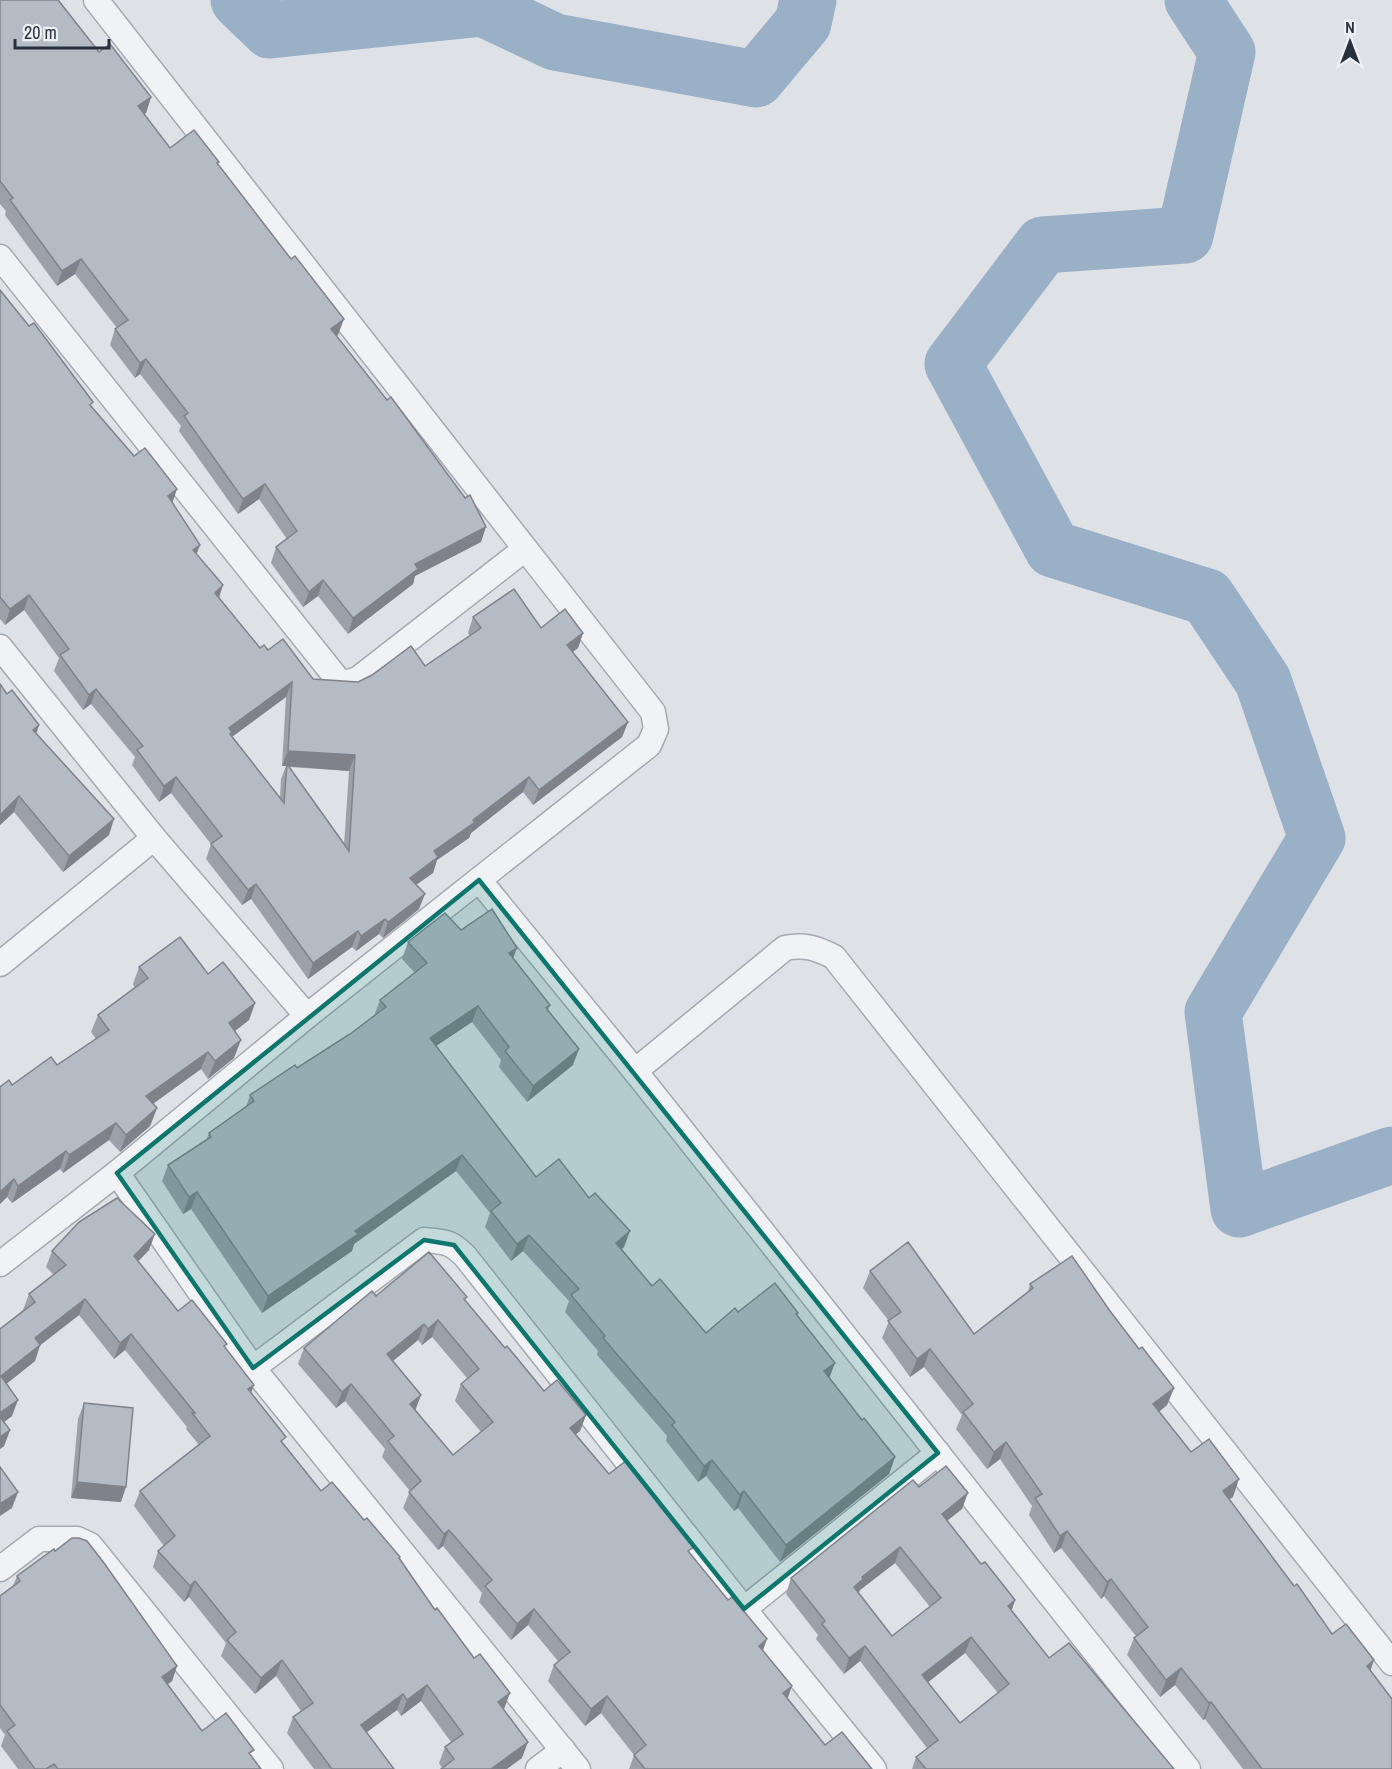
<svg xmlns="http://www.w3.org/2000/svg" width="1392" height="1769" font-family="'Archivo Narrow',sans-serif">
  <style>
    .lines { fill: none; stroke-linecap: round; stroke-linejoin: round }
    .river { stroke: #9ab0c7; stroke-width: 57 }
    .minor-casing { stroke: #a4a9b1; stroke-width: 27 }
    .minor { stroke: #f1f2f6; stroke-width: 24 }
    .wall { fill: #9ca1a9; fill-rule: evenodd }
    .shaded-wall { fill: #7f8389 }
    .building { fill: #b5bbc4; stroke: #7f8389; stroke-width: 1.5; fill-rule: evenodd }
    .marked { fill: #0f766e; fill-opacity: 0.2; stroke: #0f766e; stroke-width: 4.5; stroke-linejoin: round }
  </style>
  <rect width="100%" height="100%" fill="#dee2e7"/>
  <g class="lines">
    <g class="river">
      <polyline points="239,0 270,30 483,8 555,42 756,79 803,23 808,0"/>
      <polyline points="1193,0 1227,52 1185,235 1043,245 953,364 1053,549 1207,597 1263,681 1317,838 1213,1012 1239,1209 1392,1155"/>
    </g>
    <g class="minor-casing">
      <g id="minor">
        <polyline points="0,257 339,681 349,682 358,679 525,549"/>
        <polyline points="0,647 154,838 307,1016"/>
        <polyline points="479,880 635,1071 1188,1769"/>
        <polyline points="0,964 154,838"/>
        <path d="M635,1071L785,948C804,944 817,948 834,957L1392,1663"/>
        <polyline points="117,1173 253,1368 578,1769"/>
        <polyline points="0,1264 117,1173 307,1016 649,745 656,729 653,712 96,0"/>
        <path d="M253,1368L424,1240C445,1242 450,1241 465,1256L744,1609L874,1769"/>
        <polyline points="0,1569 39,1539 77,1539 90,1545 271,1769"/>
        <polyline points="744,1609 938,1453"/>
        <polyline points="538,1769 563,1750"/>
      </g>
    </g>
    <use href="#minor" class="minor"/>
  </g>
  <g class="wall">
    <polygon points="0,0 59,0 99,52 151,97 146,113 144,114 170,148 218,165 338,335 337,336 481,542 415,576 413,584 348,634 318,596 303,607 271,563 276,547 287,539 259,499 238,514 179,431 181,426 140,374 135,378 110,345 115,329 117,328 75,274 57,286 5,215 6,211 0,204"/>
    <path d="M0,290L92,407L172,503L196,554L219,598L260,648L268,650L313,679L358,682L425,666L470,636L468,633L473,617L541,628L583,633L578,648L573,652L628,722L622,737L533,805L523,792L471,833L469,838L437,860L433,873L416,885L419,909L383,938L379,934L356,951L352,947L308,979L251,899L242,905L206,859L211,844L171,793L159,802L132,765L135,757L91,704L83,710L54,671L59,658L24,610L5,625L0,619ZM286,697L282,766H286L281,779L280,798L232,737ZM289,767L349,771L344,845Z"/>
    <polygon points="0,684 7,694 39,725 36,733 109,835 63,872 14,812 0,825"/>
    <polygon points="461,930 513,959 550,1005 548,1010 573,1065 527,1102 499,1067 501,1060 472,1022 436,1046 536,1177 624,1247 622,1249 652,1286 706,1333 738,1312 798,1313 797,1316 829,1378 862,1420 895,1457 889,1474 780,1562 738,1508 734,1511 706,1476 698,1482 666,1441 667,1436 597,1355 598,1351 565,1312 569,1301 523,1251 511,1261 485,1227 490,1213 456,1171 354,1244 352,1251 262,1313 191,1209 183,1214 162,1181 168,1165 206,1140 209,1133 246,1107 250,1095 297,1068 350,1034 374,1016 380,1000 415,973 402,959 408,942"/>
    <polygon points="139,967 208,974 255,1003 249,1020 235,1031 234,1058 208,1079 201,1069 153,1104 157,1108 150,1126 120,1152 109,1140 63,1173 60,1169 12,1203 7,1197 0,1204 0,1087 12,1085 57,1065 96,1039 91,1032 98,1015 135,988 133,984"/>
    <polygon points="149,1250 138,1261 178,1311 226,1348 251,1393 284,1444 321,1491 364,1520 399,1559 504,1710 522,1758 442,1768 439,1763 445,1747 451,1742 421,1701 401,1716 397,1710 366,1732 394,1769 314,1769 287,1733 293,1717 301,1711 276,1676 255,1694 221,1656 226,1643 189,1597 184,1602 153,1567 158,1551 164,1546 134,1506 140,1491 199,1445 186,1429 187,1427 125,1350 114,1359 79,1315 40,1345 35,1361 6,1384 12,1416 4,1422 10,1430 4,1446 0,1449 0,1329 23,1310 29,1294 54,1275 46,1267 52,1251"/>
    <polygon points="870,1271 974,1334 1028,1292 1030,1284 1110,1311 1139,1349 1174,1388 1167,1405 1159,1412 1191,1452 1233,1497 1229,1499 1294,1586 1332,1634 1371,1670 1392,1769 1243,1769 1205,1719 1203,1720 1175,1685 1160,1697 1127,1655 1134,1638 1136,1636 1104,1596 1101,1599 1061,1548 1054,1553 1029,1515 1032,1506 1000,1459 987,1469 956,1429 962,1415 924,1367 910,1377 882,1338 889,1321 863,1288"/>
    <path d="M376,1296L467,1297L465,1300L505,1348L544,1391L586,1415L580,1431L576,1434L609,1474L660,1506L691,1554L763,1650L788,1699L825,1745L872,1769H629L634,1755L601,1713L585,1726L548,1681L554,1665L558,1661L528,1625L511,1640L479,1602L482,1593L443,1546L438,1550L403,1508L410,1491L382,1457L385,1449L345,1401L336,1408L298,1364L304,1348ZM432,1337L467,1378L461,1384L455,1401L481,1432L453,1455L415,1410L421,1395L393,1361L418,1340L422,1345Z"/>
    <polygon points="84,1403 121,1502 71,1498 78,1419"/>
    <path d="M919,1487L962,1509L947,1521L981,1564L1015,1600L1011,1611L1049,1658L1174,1769H912L916,1757L927,1748L860,1661L844,1674L816,1639L818,1635L786,1594L791,1578ZM895,1563L930,1607L892,1636L858,1593L860,1590ZM965,1653L998,1693L960,1723L928,1682Z"/>
    <polygon points="17,1576 177,1666 172,1681 168,1684 202,1731 252,1757 261,1769 18,1769 1,1746 5,1735 0,1728 0,1596 13,1586"/>
  </g>
  <g class="shaded-wall">
    <polygon points="151,97 146,113 132,122 138,106"/>
    <polygon points="81,259 75,274 57,286 62,271"/>
    <polygon points="344,319 338,335 326,344 331,329"/>
    <polygon points="146,359 140,374 135,378 140,363"/>
    <polygon points="265,484 259,499 238,514 243,499"/>
    <polygon points="177,489 172,504 168,496"/>
    <polygon points="486,527 481,542 415,576 413,584 348,634 353,618 415,564"/>
    <polygon points="200,545 194,561 193,550"/>
    <polygon points="323,580 318,596 303,607 309,592"/>
    <polygon points="223,585 218,601 215,593"/>
    <polygon points="29,595 24,610 5,625 10,609"/>
    <polygon points="583,633 578,648 562,660 567,645"/>
    <polygon points="292,682 286,697 229,739 229,728"/>
    <polygon points="96,689 91,704 83,710 89,695"/>
    <polygon points="628,722 622,737 533,805 539,790"/>
    <polygon points="39,725 34,741 33,730"/>
    <polygon points="288,751 355,755 349,771 287,766 287,764 286,766 282,766"/>
    <polygon points="176,777 171,793 159,802 164,786"/>
    <polygon points="529,777 523,792 471,833 469,838 437,860 433,873 404,893 410,878 434,851"/>
    <polygon points="19,796 14,812 0,825 0,815"/>
    <polygon points="114,819 109,835 63,872 69,856"/>
    <polygon points="256,884 251,899 242,905 248,890"/>
    <polygon points="425,894 419,909 383,938 388,922"/>
    <polygon points="385,919 379,934 356,951 361,936"/>
    <polygon points="358,931 352,947 308,979 313,963"/>
    <polygon points="517,948 511,964 509,953"/>
    <polygon points="255,1003 249,1020 222,1041 229,1023"/>
    <polygon points="478,1006 472,1022 424,1054 430,1038"/>
    <polygon points="241,1040 234,1058 208,1079 215,1061"/>
    <polygon points="579,1049 573,1065 527,1102 533,1086"/>
    <polygon points="208,1052 201,1069 140,1113 146,1096"/>
    <polygon points="157,1108 150,1126 120,1152 126,1135"/>
    <polygon points="116,1123 109,1140 63,1173 69,1155"/>
    <polygon points="66,1151 60,1169 12,1203 18,1186"/>
    <polygon points="462,1155 456,1171 354,1244 352,1251 262,1313 268,1296 355,1231"/>
    <polygon points="14,1179 7,1197 0,1204 0,1192"/>
    <polygon points="197,1192 191,1209 183,1214 189,1197"/>
    <polygon points="630,1231 624,1247 610,1259 616,1243"/>
    <polygon points="155,1234 149,1250 128,1272 134,1256"/>
    <polygon points="529,1235 523,1251 511,1261 517,1244"/>
    <polygon points="85,1299 79,1315 29,1354 35,1338"/>
    <polygon points="438,1320 432,1337 422,1345 428,1329"/>
    <polygon points="424,1324 418,1340 381,1371 387,1354"/>
    <polygon points="131,1334 125,1350 114,1359 120,1343"/>
    <polygon points="40,1345 35,1361 0,1389 1,1376"/>
    <polygon points="930,1349 924,1367 910,1377 917,1359"/>
    <polygon points="835,1363 829,1379 824,1371"/>
    <polygon points="351,1384 345,1401 336,1408 342,1392"/>
    <polygon points="254,1385 248,1401 248,1389"/>
    <polygon points="1174,1388 1167,1405 1147,1421 1153,1404"/>
    <polygon points="421,1395 415,1411 410,1404"/>
    <polygon points="18,1400 12,1416 0,1425 0,1413"/>
    <polygon points="586,1415 580,1431 564,1444 570,1428"/>
    <polygon points="10,1430 4,1446 0,1449 0,1437"/>
    <polygon points="1006,1442 1000,1459 987,1469 994,1452"/>
    <polygon points="895,1457 889,1474 780,1562 786,1545"/>
    <polygon points="712,1460 706,1476 698,1482 704,1466"/>
    <polygon points="1239,1479 1233,1497 1217,1508 1223,1491"/>
    <polygon points="77,1482 126,1487 121,1502 71,1498"/>
    <polygon points="744,1491 738,1508 734,1511 740,1495"/>
    <polygon points="18,1492 12,1508 0,1516 0,1504"/>
    <polygon points="968,1493 962,1509 936,1529 942,1514"/>
    <polygon points="449,1530 443,1546 438,1550 444,1534"/>
    <polygon points="1067,1531 1061,1548 1054,1553 1060,1536"/>
    <polygon points="900,1547 895,1563 860,1590 858,1595 854,1587 862,1577"/>
    <polygon points="1111,1579 1104,1596 1101,1599 1107,1582"/>
    <polygon points="195,1581 189,1597 184,1602 190,1586"/>
    <polygon points="1015,1600 1010,1616 1008,1606"/>
    <polygon points="534,1609 528,1625 511,1640 517,1624"/>
    <polygon points="971,1637 965,1653 917,1691 922,1675"/>
    <polygon points="767,1639 761,1656 759,1646"/>
    <polygon points="865,1646 860,1661 844,1674 849,1658"/>
    <polygon points="282,1660 276,1676 255,1694 261,1678"/>
    <polygon points="1374,1660 1368,1678 1367,1666"/>
    <polygon points="177,1666 172,1681 157,1692 162,1677"/>
    <polygon points="1181,1668 1175,1685 1160,1697 1166,1680"/>
    <polygon points="427,1685 421,1701 401,1716 407,1700"/>
    <polygon points="792,1686 786,1703 783,1693"/>
    <polygon points="510,1693 504,1709 498,1702"/>
    <polygon points="403,1694 397,1710 355,1741 361,1725"/>
    <polygon points="607,1696 601,1713 585,1726 591,1709"/>
    <polygon points="1211,1702 1205,1719 1203,1720 1209,1703"/>
    <polygon points="528,1742 522,1758 507,1769 491,1769"/>
  </g>
  <g class="building">
    <polygon points="0,0 58,0 99,52 110,44 151,97 138,106 170,148 194,130 219,162 217,163 291,259 295,256 344,319 331,329 387,400 391,397 465,498 470,495 486,527 415,564 418,569 353,618 323,580 309,592 276,547 297,531 265,484 243,499 184,416 188,413 146,359 140,363 115,329 128,320 81,259 62,271 10,200 13,198 0,181"/>
    <path d="M0,290L29,326L34,323L93,402L90,405L134,456L145,448L177,489L168,496L200,545L193,550L223,585L215,593L260,648L264,645L268,650L283,639L313,679L358,682L372,675L411,646L425,666L481,628L473,617L514,589L541,628L565,609L583,633L567,645L628,722L539,790L529,777L473,820L475,822L434,851L438,857L410,878L425,894L388,922L385,919L361,936L358,931L313,963L256,884L248,890L211,844L222,836L176,777L164,786L137,750L143,746L96,689L89,695L60,655L69,649L29,595L10,609L0,597ZM292,682L288,751L355,755L349,851L287,764L284,803L230,734L232,732L229,728Z"/>
    <polygon points="0,684 7,694 12,690 39,725 33,730 114,819 69,856 19,796 0,815"/>
    <polygon points="492,909 517,948 509,953 550,1005 546,1008 579,1049 533,1086 505,1051 509,1047 478,1006 430,1038 536,1177 559,1159 589,1198 595,1193 630,1231 616,1243 652,1286 660,1279 706,1333 735,1308 738,1312 775,1283 798,1313 796,1314 835,1363 824,1371 862,1420 864,1418 895,1457 786,1545 744,1491 740,1495 712,1460 704,1466 672,1425 675,1422 603,1338 605,1336 571,1295 579,1289 529,1235 517,1244 491,1211 501,1203 462,1155 355,1231 358,1234 268,1296 197,1192 189,1197 168,1165 211,1137 209,1133 254,1101 250,1095 295,1065 297,1068 350,1034 386,1007 380,1000 427,963 408,942 445,913 461,930"/>
    <polygon points="180,937 208,974 223,962 255,1003 229,1023 241,1040 215,1061 208,1052 146,1096 157,1108 126,1135 116,1123 69,1155 66,1151 18,1186 14,1179 0,1192 0,1087 9,1080 12,1085 51,1057 57,1065 109,1030 98,1015 148,978 139,967"/>
    <polygon points="117,1198 155,1234 134,1256 178,1311 192,1300 227,1344 224,1346 254,1385 248,1389 286,1437 281,1441 321,1491 332,1482 364,1520 367,1518 400,1557 399,1558 435,1610 437,1608 474,1658 480,1654 510,1693 498,1702 528,1742 491,1769 441,1769 454,1759 445,1747 463,1734 427,1685 407,1700 403,1694 361,1725 394,1769 332,1769 293,1717 313,1703 282,1660 261,1678 227,1640 236,1632 195,1581 190,1586 158,1551 175,1536 140,1491 210,1436 192,1413 195,1413 131,1334 120,1343 85,1299 35,1338 40,1345 1,1376 18,1400 0,1413 0,1329 35,1302 29,1294 66,1265 52,1251 79,1222"/>
    <polygon points="908,1242 974,1334 1033,1288 1030,1284 1072,1256 1110,1311 1139,1349 1142,1347 1174,1388 1153,1404 1191,1452 1209,1439 1239,1479 1223,1491 1294,1586 1297,1584 1332,1634 1346,1624 1374,1660 1367,1666 1392,1699 1392,1769 1262,1769 1211,1702 1209,1703 1181,1668 1166,1680 1134,1638 1148,1627 1111,1579 1107,1582 1067,1531 1060,1536 1035,1498 1042,1494 1006,1442 994,1452 963,1412 973,1404 930,1349 917,1359 888,1321 901,1312 870,1271"/>
    <path d="M429,1252L467,1297L464,1299L505,1348L507,1346L544,1391L557,1380L586,1415L570,1428L609,1474L627,1460L661,1503L659,1505L694,1547L688,1551L728,1600L732,1597L767,1639L759,1646L792,1686L783,1693L825,1745L842,1732L872,1769H645L634,1755L646,1745L607,1696L591,1709L554,1665L570,1652L534,1609L517,1624L485,1586L492,1580L449,1530L444,1534L409,1492L421,1481L388,1441L394,1436L351,1384L342,1392L304,1348L372,1291L376,1296ZM438,1320L479,1369L461,1384L493,1422L453,1455L410,1404L421,1395L387,1354L424,1324L428,1329Z"/>
    <polygon points="84,1403 133,1408 126,1487 77,1482"/>
    <polygon points="0,1417 10,1430 0,1437"/>
    <path d="M946,1466L968,1493L942,1514L981,1564L985,1562L1015,1600L1008,1606L1049,1658L1069,1643L1174,1769H926L916,1757L938,1740L865,1646L849,1658L822,1624L825,1621L791,1578L913,1480L919,1487ZM900,1547L941,1598L892,1636L854,1587L863,1579L862,1577ZM971,1637L1009,1684L960,1723L922,1675Z"/>
    <polygon points="0,1467 18,1492 0,1504"/>
    <polygon points="72,1538 79,1538 87,1541 104,1563 177,1666 162,1677 202,1731 226,1713 254,1750 249,1753 261,1769 58,1769 54,1764 46,1769 35,1769 7,1731 15,1725 0,1705 0,1596 20,1581 17,1576 54,1549 55,1551"/>
  </g>
  <path class="marked" d="M479,880L938,1453L744,1609L454,1245L424,1240L253,1368L117,1173Z"/>
  <g transform="translate(1350 42)" stroke="#edf1f5" stroke-width="4.5" paint-order="stroke">
  <path d="M0-4.5L10 22L0 15L-10 22Z" fill="#28303e"/>
  <text y="-9" font-size="16" font-weight="bold" text-anchor="middle" fill="#28303e">N</text>
  </g>
  <path d="M15 39v9h94v-9" fill="none" stroke="#28303e" stroke-width="3"/>
  <text x="24" y="39" font-size="18" fill="#28303e" stroke="#edf1f5" stroke-width="4.5" paint-order="stroke">20 m</text>
</svg>
